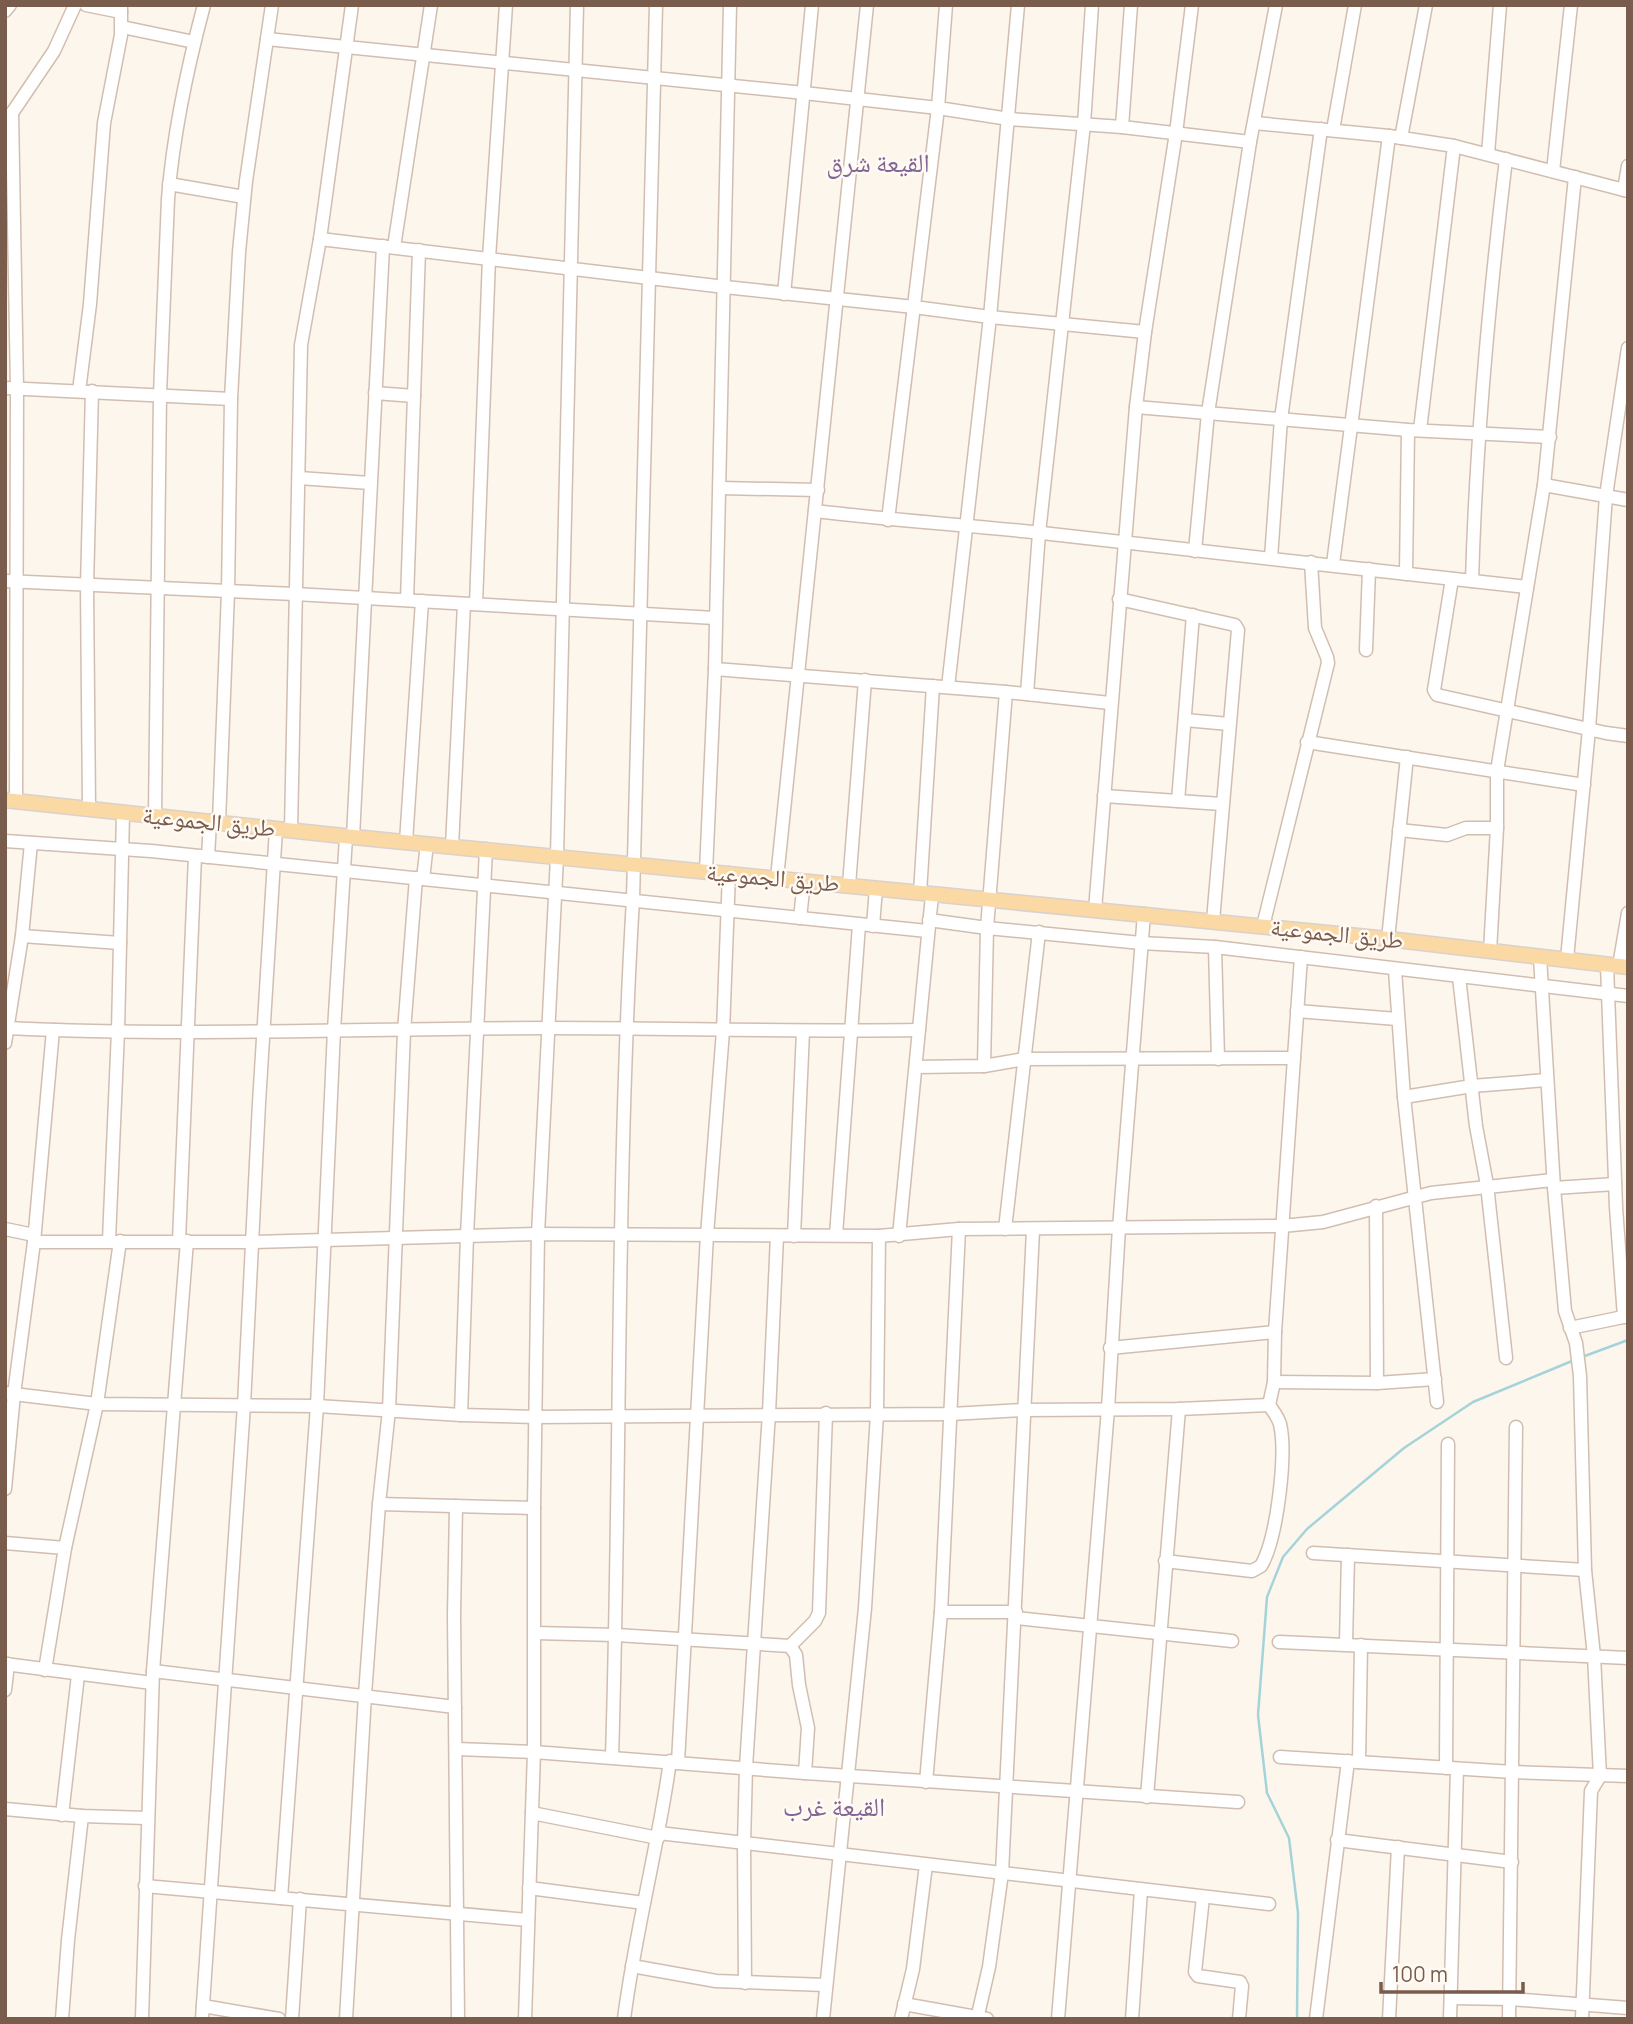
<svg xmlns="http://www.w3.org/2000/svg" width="1633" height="2024" font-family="Manrope,'Noto Naskh Arabic',sans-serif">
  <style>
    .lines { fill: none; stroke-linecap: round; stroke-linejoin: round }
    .stream { stroke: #a5d3da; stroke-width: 2.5 }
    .minor-casing { stroke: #d1beb0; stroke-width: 15 }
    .major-casing { stroke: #dad1cd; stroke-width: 17 }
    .minor { stroke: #fff; stroke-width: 12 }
    .major { stroke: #fbd9a5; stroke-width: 14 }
    .labels { text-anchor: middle; stroke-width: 5; stroke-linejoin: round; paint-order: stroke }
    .street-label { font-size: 24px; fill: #7a5c4d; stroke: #fffaf3 }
    .neighbourhood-label { font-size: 26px; fill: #846695; stroke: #fffaf3 }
  </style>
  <rect width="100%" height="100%" fill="#fdf6ec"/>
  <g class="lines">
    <g class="stream">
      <polyline points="1582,1357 1628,1340"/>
      <polyline points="1297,2019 1298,1913 1289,1838 1267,1793 1258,1715 1267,1597 1283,1557 1307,1529 1404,1448 1473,1402 1572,1361"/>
    </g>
    <g class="minor-casing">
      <g id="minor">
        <polyline points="86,5 121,12"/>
        <polyline points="5,11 10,5"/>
        <polyline points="122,27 194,42"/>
        <polyline points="267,39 804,93 938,108 1009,119 1122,127 1250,142"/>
        <polyline points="12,113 17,389 16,801"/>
        <polyline points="8,119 54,51 75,5"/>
        <polyline points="1255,123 1389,136 1454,146 1628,191"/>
        <polyline points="1122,127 1131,5"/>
        <polyline points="1333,130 1355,5"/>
        <polyline points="1401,138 1426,5"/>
        <polyline points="1488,154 1500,5"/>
        <polyline points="1553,171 1571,5"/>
        <polyline points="169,184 244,197"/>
        <polyline points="1624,190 1628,166"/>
        <polyline points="320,239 725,287 914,307 990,317 1145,332"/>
        <polyline points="394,247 431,5"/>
        <polyline points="784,294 812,5"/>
        <polyline points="5,388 231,399"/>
        <polyline points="79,391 90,304 104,123 121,35 121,5"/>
        <polyline points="375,393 414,396"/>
        <polyline points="1136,407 1408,430 1550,437"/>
        <polyline points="1420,430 1454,146"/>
        <polyline points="299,478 370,483"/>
        <polyline points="1544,485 1628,500"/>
        <polyline points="720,488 818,490"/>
        <path d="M815,511C891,520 966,525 1042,533C1204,551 1365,570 1527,587"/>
        <polyline points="888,520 938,108 946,5"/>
        <polyline points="1195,551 1208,413 1250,142 1276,5"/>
        <polyline points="1271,558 1281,419 1321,129"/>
        <polyline points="1333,564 1389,136"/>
        <polyline points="1406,574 1408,430"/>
        <polyline points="1452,579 1434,690 1437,695 1606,733 1628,736"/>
        <polyline points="5,581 295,594 715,618"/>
        <path d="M1472,581C1476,440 1489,299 1506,159"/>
        <polyline points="1119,599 1235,625 1238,630 1213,921"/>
        <polyline points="407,600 419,250"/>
        <polyline points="476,604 489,258 506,5"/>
        <polyline points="1366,650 1369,569"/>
        <polyline points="715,669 1006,692 1110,703"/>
        <polyline points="948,687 990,317 1018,5"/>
        <polyline points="1027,694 1039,533 1084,124 1092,5"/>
        <polyline points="1185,720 1229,724"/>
        <polyline points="1307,742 1584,785"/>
        <polyline points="1104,796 1222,804"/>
        <polyline points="1178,801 1193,615"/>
        <polyline points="89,809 87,586 92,391"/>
        <path d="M155,816L160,394L168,199C173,136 188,65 204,5"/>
        <polyline points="219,822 228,592 231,399 239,252 246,181 272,5"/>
        <polyline points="291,830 301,345 320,239 352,5"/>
        <polyline points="1399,830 1447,835 1466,828 1497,828"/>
        <polyline points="353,837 383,246"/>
        <polyline points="5,841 151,851 927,931"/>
        <polyline points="406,842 422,601"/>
        <polyline points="452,846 464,604"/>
        <polyline points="208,857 210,821"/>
        <polyline points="706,872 715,669 730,5"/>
        <polyline points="777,878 867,5"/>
        <polyline points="423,879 427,844"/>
        <polyline points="849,885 865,680"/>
        <polyline points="920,893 933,686"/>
        <polyline points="1095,910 1136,407 1145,332 1176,133 1192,5"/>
        <polyline points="800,918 804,881"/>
        <polyline points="929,920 987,928 1141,943 1215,947 1628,996"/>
        <polyline points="873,926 876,888"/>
        <polyline points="1263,926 1328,663 1327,657 1315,628 1311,562"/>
        <polyline points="22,936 120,943"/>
        <polyline points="1388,939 1407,757"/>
        <polyline points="1215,947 1218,1059"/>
        <polyline points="1490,951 1497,828 1497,771 1544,485 1575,177"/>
        <polyline points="1540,957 1554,1188 1565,1311 1576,1343 1580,1376 1585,1570 1594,1656 1600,1776 1591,1791 1582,2019"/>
        <polyline points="1567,959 1589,729 1606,496 1628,348"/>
        <polyline points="1607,965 1616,1207 1624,1317"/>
        <polyline points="1619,966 1628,913"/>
        <polyline points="1395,970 1404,1097 1437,1402"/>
        <polyline points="1459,977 1476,1126 1487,1185 1506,1358"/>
        <polyline points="1297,1011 1397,1019"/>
        <path d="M8,1028C188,1037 368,1028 548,1028C672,1028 795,1032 919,1030"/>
        <polyline points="5,1043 22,936 31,843"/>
        <polyline points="984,1066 987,928 1006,692"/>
        <polyline points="916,1067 984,1066 1024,1059 1294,1058"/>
        <polyline points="1404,1097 1472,1086 1547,1080"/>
        <polyline points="1554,1188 1615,1184"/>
        <polyline points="1376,1206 1377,1383"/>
        <polyline points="5,1229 34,1235"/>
        <polyline points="1005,1229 1039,932"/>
        <polyline points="836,1235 859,925"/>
        <polyline points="794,1236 803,1031"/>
        <polyline points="899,1236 932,895"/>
        <polyline points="109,1240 118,1031 123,813"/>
        <polyline points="179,1241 195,856"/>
        <polyline points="34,1242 252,1242 538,1234 879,1236 959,1229 1282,1226 1323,1222 1431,1193 1553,1180"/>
        <polyline points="1570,1328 1628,1316"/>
        <polyline points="1110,1348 1275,1332"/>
        <polyline points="1274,1382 1377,1383 1435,1379"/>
        <polyline points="5,1393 97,1404 317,1406 461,1415 536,1417 951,1414 1023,1410 1179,1409 1269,1405"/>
        <polyline points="1269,1405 1274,1382 1275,1332 1301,957"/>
        <polyline points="461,1415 467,1236 486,849"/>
        <polyline points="5,1489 14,1394 34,1242 53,1030"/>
        <polyline points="379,1504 534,1508"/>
        <polyline points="456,1506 454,1615 458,2019"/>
        <polyline points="5,1543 65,1548"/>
        <polyline points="1313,1553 1585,1570"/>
        <path d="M1165,1561L1252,1571L1261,1566C1277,1539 1287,1455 1280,1424C1278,1417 1273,1411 1269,1405"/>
        <polyline points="941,1612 1016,1612"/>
        <polyline points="1016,1618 1232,1641"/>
        <polyline points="535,1633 616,1635 790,1646 796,1655 799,1685 808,1728 805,1773"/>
        <polyline points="1279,1642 1628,1658"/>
        <polyline points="1346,1644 1348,1555"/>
        <polyline points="790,1646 815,1621 819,1613 826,1413"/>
        <polyline points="5,1664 152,1683"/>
        <polyline points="45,1670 65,1548 97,1404 120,1241"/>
        <polyline points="153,1671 455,1707"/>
        <polyline points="5,1690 8,1664"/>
        <polyline points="457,1749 534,1752 805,1773 1238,1802"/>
        <path d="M612,1757C621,1471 616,1185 633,899L656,5"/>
        <polyline points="1280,1757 1513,1772 1628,1776"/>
        <polyline points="678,1762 707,1235 723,1031 729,873"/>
        <polyline points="1359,1762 1361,1645"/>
        <polyline points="1446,1768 1448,1444"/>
        <polyline points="926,1782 941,1612 959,1229"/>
        <polyline points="1147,1797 1179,1409"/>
        <polyline points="5,1809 82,1816 147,1818"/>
        <polyline points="532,1813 658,1838"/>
        <polyline points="62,1815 78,1675"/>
        <polyline points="659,1833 1269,1904"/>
        <polyline points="1337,1840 1512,1862"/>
        <polyline points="145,1886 528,1920"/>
        <polyline points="529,1888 644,1903"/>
        <polyline points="1203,1897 1195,1972 1198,1976 1240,1982 1242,1986 1239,2019"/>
        <polyline points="281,1898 317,1406 334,1030 346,837"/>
        <polyline points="632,1966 716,1981 826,1985"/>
        <polyline points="745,1983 744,1844 746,1767 769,1413 777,1236"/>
        <polyline points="1452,1998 1510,1999 1628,2008"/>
        <polyline points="904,2004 987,2019"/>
        <polyline points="203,2006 279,2019"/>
        <polyline points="62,2019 68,1940 82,1816"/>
        <polyline points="142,2019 153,1671 187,1241"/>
        <polyline points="202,2019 244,1405 259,1103 276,829"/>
        <polyline points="292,2019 300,1899"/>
        <polyline points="346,2019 365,1695 379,1504 389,1410 404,1031 416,878"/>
        <polyline points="525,2019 534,1752 534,1508 538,1234 557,857 577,5"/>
        <path d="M624,2019C635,1932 658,1848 670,1761"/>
        <polyline points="823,2019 865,1608 877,1414 879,1236"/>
        <polyline points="901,2019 913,1969 926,1865"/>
        <polyline points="977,2019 989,1967 1002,1873 1033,1230"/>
        <polyline points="1058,2019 1108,1409 1119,1228 1144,914"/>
        <polyline points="1132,2019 1141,1890"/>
        <polyline points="1316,2019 1348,1761"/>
        <polyline points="1389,2019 1398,1847"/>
        <polyline points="1450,2019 1457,1769"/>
        <polyline points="1509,2019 1516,1427"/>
      </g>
    </g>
    <g class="major-casing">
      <polyline id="major" points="5,800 353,837 1388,939 1628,967"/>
    </g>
    <use href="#minor" class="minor"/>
    <use href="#major" class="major"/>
  </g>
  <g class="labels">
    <g class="street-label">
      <text transform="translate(209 822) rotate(6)" y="8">طريق الجموعية</text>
      <text transform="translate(773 878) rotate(5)" y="8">طريق الجموعية</text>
      <text transform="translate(1337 934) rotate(6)" y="8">طريق الجموعية</text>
    </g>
    <g class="neighbourhood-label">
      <text x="878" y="172">القيعة شرق</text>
      <text x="834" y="1816">القيعة غرب</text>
    </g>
  </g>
  <rect width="1633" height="2024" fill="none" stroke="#7a5c4d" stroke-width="14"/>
  <path d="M1381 1982v10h142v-10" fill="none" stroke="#7a5c4d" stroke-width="3.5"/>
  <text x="1392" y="1982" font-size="21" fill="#7a5c4d" stroke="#fffaf3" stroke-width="5" paint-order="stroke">100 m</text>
</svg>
